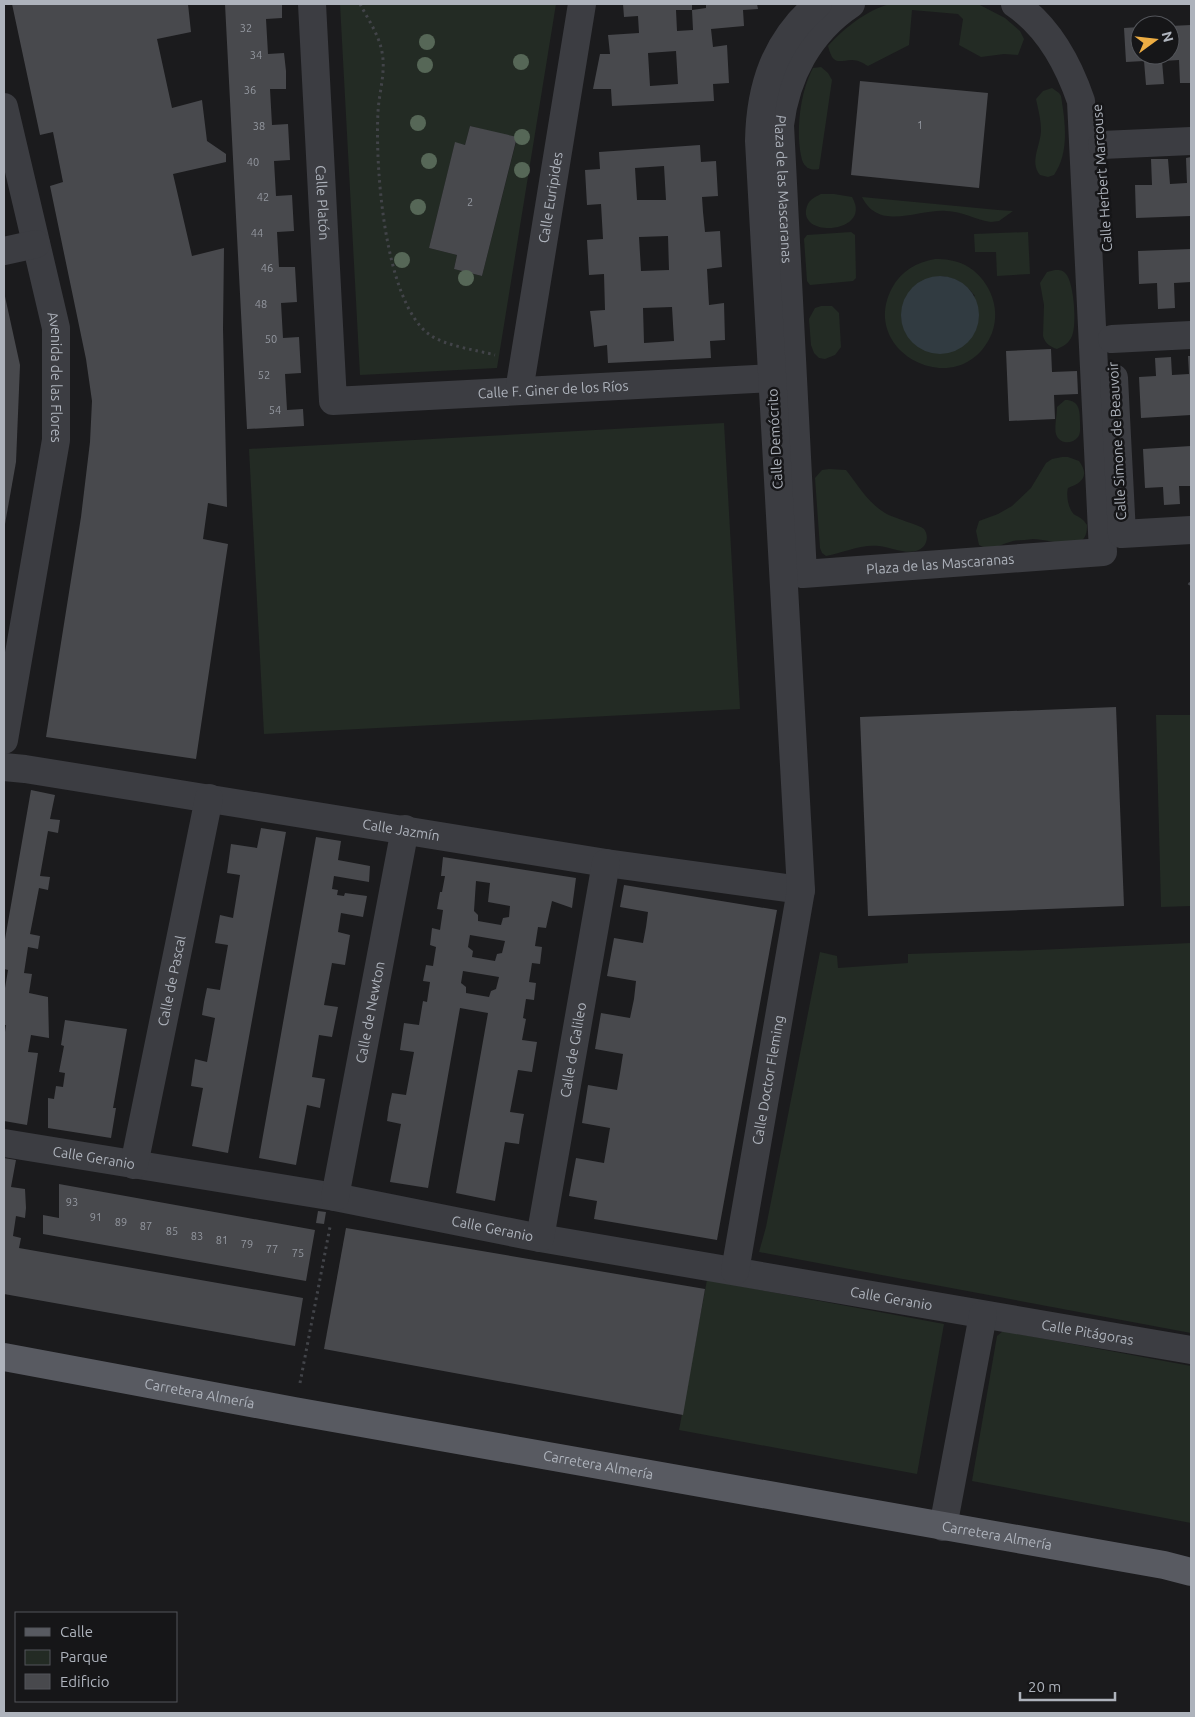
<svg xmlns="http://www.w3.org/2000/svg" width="1195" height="1717" font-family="Ubuntu,sans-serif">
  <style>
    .green { fill: #232b24; fill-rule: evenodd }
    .water { fill: #313b41 }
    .building { fill: #48494d; fill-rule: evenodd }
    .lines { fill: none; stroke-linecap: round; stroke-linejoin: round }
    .path { stroke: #424449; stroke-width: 3; stroke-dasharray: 2.5 4; stroke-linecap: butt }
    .minor { stroke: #3c3d42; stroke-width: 28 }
    .major { stroke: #585a61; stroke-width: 28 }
    .tree { fill: #566757 }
    .labels { text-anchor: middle; stroke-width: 5; stroke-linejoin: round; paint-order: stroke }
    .number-label { font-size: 11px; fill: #9498a0 }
    .street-label { font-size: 14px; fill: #aeb3bc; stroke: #161618 }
  </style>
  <rect width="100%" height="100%" fill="#1b1b1d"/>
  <g class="green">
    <path d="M340,4H556L497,368L360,375ZM470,126L517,138L482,276L454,269L457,255L429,248L455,143L465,145Z"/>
    <path d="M890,4H978L1005,18L1020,31L1024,39L1018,55L1004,54L981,57L959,45L963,19L958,14L912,10L909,45L868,66C863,63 858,60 852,60C837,61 833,65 828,46C844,28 867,10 890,4Z"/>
    <path d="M821,67L828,73L832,80L819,169C811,171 805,168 802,160C795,133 800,92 813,68Z"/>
    <path d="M1052,88L1059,93L1061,96C1065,121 1070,152 1054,175L1048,177L1040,175C1029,162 1041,145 1041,130C1041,119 1038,109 1036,99L1043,91Z"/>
    <path d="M821,194H834L852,197C873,232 802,239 806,210C808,200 813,198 821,194Z"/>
    <path d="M862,197L998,210L1013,211L999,221L991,222C976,220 962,211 946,211C918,209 879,232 862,197Z"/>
    <polygon points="851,232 855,235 856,278 853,281 810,285 807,281 804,239 807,235"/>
    <polygon points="1028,232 1030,274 997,276 996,252 975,252 974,234"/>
    <path d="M935,259C945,259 955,260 965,265C988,277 1002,307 992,333C962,405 857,354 892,288C901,271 917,262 935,259ZM939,276C955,277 965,283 975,296L902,316V308L907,295Z"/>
    <path d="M1055,270C1060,270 1063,270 1066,274C1074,283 1077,325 1072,336C1069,343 1064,346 1057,349C1050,347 1045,343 1043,336L1044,305L1040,283L1047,272Z"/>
    <polygon points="821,306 832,306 839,313 841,347 835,355 825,359 819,358 814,353 811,345 809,319 815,308"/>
    <path d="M1065,400C1079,400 1080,410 1080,422C1080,427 1081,433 1078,437C1072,445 1059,444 1056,434C1054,429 1057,414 1057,407Z"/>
    <polygon points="724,423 740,709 264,734 249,449"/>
    <path d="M1062,457H1068L1079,461C1090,476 1082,483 1068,488C1066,495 1068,510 1075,515C1081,518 1083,519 1087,525C1087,532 1086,539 1079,542C1069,547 1045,539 1033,539C1026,540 1019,540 1013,541C1001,544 991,552 979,545L976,531L979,521L998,514L1012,506L1031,488L1046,463L1052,459Z"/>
    <path d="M829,469L846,470C858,485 868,503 885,513C893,518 920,525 924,529C928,534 928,542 923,547C912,558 892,547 879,546C860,544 843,553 826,556L822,553L820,548L815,478L822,470Z"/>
    <polygon points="1156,715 1191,715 1191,906 1161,907"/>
    <polygon points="1191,943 1191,1333 759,1252 766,1227 820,952 837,956 838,968 908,963 908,954 1037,950"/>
    <polygon points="707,1280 944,1324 917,1474 679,1430"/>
    <polygon points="1003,1331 1191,1366 1191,1523 972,1481 997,1336"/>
  </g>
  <circle class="water" cx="940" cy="315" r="39"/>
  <g class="building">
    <polygon points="12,4 188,4 191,32 157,39 172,108 202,100 207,141 226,154 226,162 173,174 192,256 224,248 223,329 227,507 208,503 203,539 228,544 196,759 46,737 81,517 90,442 92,401 86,359 50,186 63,182 53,132 40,135"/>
    <polygon points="225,4 282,4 282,18 266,19 268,54 284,53 286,71 286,89 270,89 272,125 288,124 290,160 274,161 276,196 292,195 294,231 277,232 279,267 295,267 297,302 281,303 283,338 299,337 301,373 285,374 287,410 303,409 304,426 247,429"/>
    <path d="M623,4H692V10H676L677,31L693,30L692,10L706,8V4H757L758,9L743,10L744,26L711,29L713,47L727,45L729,83L713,84L714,101L612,106L611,89H593L600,54H610L608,35L639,33L638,16L624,17ZM676,51L678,84L650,86L648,53Z"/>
    <polygon points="1191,25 1191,83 1180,83 1179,60 1162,61 1164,84 1146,85 1144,61 1126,62 1124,28 1140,27 1140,55 1170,55 1170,26"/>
    <polygon points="860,81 988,93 979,188 851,175"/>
    <polygon points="470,126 517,137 482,276 454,269 457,255 429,248 455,142 465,145"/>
    <path d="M700,145L701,162L716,161L718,196L702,197L703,212L705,232L720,231L722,267L707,269L709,305L724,303L725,340L710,341L711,358L608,363L607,345L594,347L592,327L590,311L605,310L604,274L589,275L587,240L603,239L601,204L587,205L585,170L600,169L599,152ZM664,166L666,200H637L635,168ZM668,236L669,270L641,271L639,237ZM672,307L674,341L644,343L643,308Z"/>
    <polygon points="1191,157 1191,216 1136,218 1135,185 1152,185 1151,159 1168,159 1170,184 1187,183 1186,158"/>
    <polygon points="1191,249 1191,282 1174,283 1175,308 1158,309 1157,283 1139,284 1138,251"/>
    <polygon points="4,292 20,365 16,462 5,524"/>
    <polygon points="1051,349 1052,372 1077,371 1078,394 1054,395 1055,419 1009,421 1006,351"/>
    <polygon points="1188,356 1191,356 1191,415 1141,418 1139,377 1156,376 1155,358 1171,357 1172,375 1189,374"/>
    <polygon points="1191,446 1191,486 1179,486 1180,504 1164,505 1163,487 1145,488 1143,449"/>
    <polygon points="1116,707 1124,906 868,916 860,717"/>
    <polygon points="31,790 55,795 50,819 60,820 58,833 48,831 40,876 50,877 48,890 39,888 30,934 40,936 38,949 28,947 24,973 32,974 29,993 48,997 49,1038 31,1035 28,1052 38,1053 27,1125 4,1121 4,1039 6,1025 4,1025 4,994 8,970 4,969 4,945"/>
    <polygon points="261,828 286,832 228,1153 192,1146 203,1088 191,1086 195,1059 207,1062 215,1018 202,1015 204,1002 207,988 220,990 228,945 215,943 220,915 233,918 240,875 227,873 231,844 257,848"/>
    <polygon points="316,837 341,841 338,860 370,866 369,882 334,876 332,889 338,890 337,895 344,896 345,893 367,896 363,917 341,913 338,932 350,935 345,965 332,963 324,1005 338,1007 332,1037 319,1035 312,1077 325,1079 320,1108 307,1105 296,1165 259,1158"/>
    <path d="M443,857L576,878L572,908L552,901L546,928L538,927L535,946L542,947L540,964L532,963L529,982L536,983L534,1000L526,999L523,1018L526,1019L522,1040L537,1042L532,1072L518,1070L510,1112L524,1114L521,1130L519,1144L505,1142L495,1201L456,1193L488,1013L460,1008L428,1188L390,1182L401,1124L387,1121L389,1107L392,1093L406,1095L414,1052L400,1050L404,1023L419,1025L423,1001L427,1002L430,982L423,981L426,965L433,966L436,947L430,945L432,928L440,930L443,910L437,909L440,892H442L445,876H441ZM476,881L490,883L488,902L510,906L509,917L503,918L501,925L478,921V915L474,911ZM470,935L505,941L502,953L497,954L495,961L472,957L473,951L468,947ZM463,971L499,977L496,989L491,991L489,997L466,993V987L461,983Z"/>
    <polygon points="624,885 777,910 717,1240 594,1219 597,1201 569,1196 576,1158 604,1163 610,1128 582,1123 588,1085 617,1090 620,1073 623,1054 595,1049 601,1013 630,1018 634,999 636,981 607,976 614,938 643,943 646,927 648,912 620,907"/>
    <polygon points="65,1020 127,1029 113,1108 116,1108 111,1138 48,1128 48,1098 54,1099 56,1086 63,1087 65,1073 59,1072 64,1046 61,1045"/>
    <polygon points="4,1158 16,1160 11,1187 25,1189 26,1208 25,1218 16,1216 13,1236 21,1238 19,1248 303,1298 295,1346 4,1294"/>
    <polygon points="59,1184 315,1230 306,1281 43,1234 43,1215 59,1218"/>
    <polygon points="318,1211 326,1212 324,1224 316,1223"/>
    <polygon points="346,1228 705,1289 683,1415 324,1349"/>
  </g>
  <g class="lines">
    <g class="path">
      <path d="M360,4C368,19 379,35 382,52C386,72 379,92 378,112C375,164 384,303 430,335C446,346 476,350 495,355"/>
      <polyline points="1189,585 1191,582"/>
      <polyline points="300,1383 330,1227"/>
    </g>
    <g class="minor">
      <path id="s1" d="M312,4L333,401L772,378"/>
      <path id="s2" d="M851,4C809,32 786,76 780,125L803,574L1103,552L1081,101C1068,63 1049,27 1015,4"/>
      <path id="s3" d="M4,107L56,328V440L4,740"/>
      <polyline points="1102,145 1191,141"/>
      <polyline points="4,251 36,244"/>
      <polyline points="1112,339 1191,335"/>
      <polyline points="1114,378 1122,534 1191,530"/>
      <path id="s4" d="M519,391L582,4"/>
      <path id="s5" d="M4,767L25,769L606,863L801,890"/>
      <path id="s6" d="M4,1143L335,1197L540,1238L1191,1350"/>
      <path id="s7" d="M134,1165L209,798"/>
      <path id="s8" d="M335,1197L405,829"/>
      <path id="s9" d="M540,1238L606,863"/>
      <path id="s10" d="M735,1271L801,890L759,141C760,86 775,41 818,4"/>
      <polyline points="943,1527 983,1315"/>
    </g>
    <path class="major" id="s11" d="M4,1357L294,1411L1164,1565L1191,1572"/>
  </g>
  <g class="tree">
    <circle cx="427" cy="42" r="8"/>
    <circle cx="521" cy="62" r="8"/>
    <circle cx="425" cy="65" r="8"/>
    <circle cx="418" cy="123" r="8"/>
    <circle cx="522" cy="137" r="8"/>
    <circle cx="429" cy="161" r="8"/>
    <circle cx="522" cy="170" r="8"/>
    <circle cx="418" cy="207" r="8"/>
    <circle cx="402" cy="260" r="8"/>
    <circle cx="466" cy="278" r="8"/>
  </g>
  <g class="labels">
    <g class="number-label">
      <text x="246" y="32">32</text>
      <text x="256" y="59">34</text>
      <text x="250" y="94">36</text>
      <text x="920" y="129">1</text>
      <text x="259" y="130">38</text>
      <text x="253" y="166">40</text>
      <text x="263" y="201">42</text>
      <text x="470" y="206">2</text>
      <text x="257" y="237">44</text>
      <text x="267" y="272">46</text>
      <text x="261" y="308">48</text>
      <text x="271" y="343">50</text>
      <text x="264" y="379">52</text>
      <text x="275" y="414">54</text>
      <text x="72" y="1206">93</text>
      <text x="96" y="1221">91</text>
      <text x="121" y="1226">89</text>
      <text x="146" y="1230">87</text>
      <text x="172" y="1235">85</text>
      <text x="197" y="1240">83</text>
      <text x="222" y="1244">81</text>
      <text x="247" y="1248">79</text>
      <text x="272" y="1253">77</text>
      <text x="298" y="1257">75</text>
    </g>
    <g class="street-label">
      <text transform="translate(1102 178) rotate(-94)" y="5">Calle Herbert Marcouse</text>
      <text dy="5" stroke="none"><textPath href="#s2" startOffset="209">Plaza de las Mascaranas</textPath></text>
      <text dy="5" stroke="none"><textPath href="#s4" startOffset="196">Calle Euripides</textPath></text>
      <text dy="5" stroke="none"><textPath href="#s1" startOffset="199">Calle Platón</textPath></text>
      <text dy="5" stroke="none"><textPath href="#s3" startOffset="276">Avenida de las Flores</textPath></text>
      <text dy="5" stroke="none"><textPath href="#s1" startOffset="618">Calle F. Giner de los Ríos</textPath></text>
      <text transform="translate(775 439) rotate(-93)" y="5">Calle Demócrito</text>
      <text transform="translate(1117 441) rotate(-93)" y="5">Calle Simone de Beauvoir</text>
      <text dy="5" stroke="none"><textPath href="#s2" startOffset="732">Plaza de las Mascaranas</textPath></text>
      <text dy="5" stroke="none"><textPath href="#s5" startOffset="402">Calle Jazmín</textPath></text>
      <text dy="5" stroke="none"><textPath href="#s7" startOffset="188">Calle de Pascal</textPath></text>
      <text dy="5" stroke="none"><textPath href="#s8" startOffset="188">Calle de Newton</textPath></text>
      <text dy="5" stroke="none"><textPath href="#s9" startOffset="191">Calle de Galileo</textPath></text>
      <text dy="5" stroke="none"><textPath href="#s10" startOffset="194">Calle Doctor Fleming</textPath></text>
      <text dy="5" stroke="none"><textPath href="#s6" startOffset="91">Calle Geranio</textPath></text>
      <text dy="5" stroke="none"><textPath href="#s6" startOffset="496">Calle Geranio</textPath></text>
      <text dy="5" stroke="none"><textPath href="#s6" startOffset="901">Calle Geranio</textPath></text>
      <text dy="5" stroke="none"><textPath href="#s6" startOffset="1100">Calle Pitágoras</textPath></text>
      <text dy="5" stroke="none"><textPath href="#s11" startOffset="199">Carretera Almería</textPath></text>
      <text dy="5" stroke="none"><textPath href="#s11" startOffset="604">Carretera Almería</textPath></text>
      <text dy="5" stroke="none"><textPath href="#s11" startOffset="1009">Carretera Almería</textPath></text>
    </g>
  </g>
  <rect width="1195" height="1717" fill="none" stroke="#aeb3bc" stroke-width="10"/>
  <rect x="15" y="1612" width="162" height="90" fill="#161618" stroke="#53555a"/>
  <rect x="25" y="1628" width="25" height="8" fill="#585a61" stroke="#53555a"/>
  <text x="60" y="1637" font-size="15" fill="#aeb3bc">Calle</text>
  <rect x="25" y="1650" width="25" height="15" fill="#232b24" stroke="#53555a"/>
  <text x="60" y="1662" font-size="15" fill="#aeb3bc">Parque</text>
  <rect x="25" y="1674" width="25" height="15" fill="#48494d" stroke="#53555a"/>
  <text x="60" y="1687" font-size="15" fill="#aeb3bc">Edificio</text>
  <g transform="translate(1155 40) rotate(75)"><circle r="24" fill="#161618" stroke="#53555a"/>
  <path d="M0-4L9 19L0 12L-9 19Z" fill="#edad43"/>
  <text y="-8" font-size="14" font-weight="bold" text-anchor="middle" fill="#aeb3bc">N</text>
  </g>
  <path d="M1020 1692v8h95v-8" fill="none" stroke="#aeb3bc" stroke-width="2.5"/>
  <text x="1028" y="1692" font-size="15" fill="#aeb3bc" stroke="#161618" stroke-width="4" paint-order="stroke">20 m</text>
</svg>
